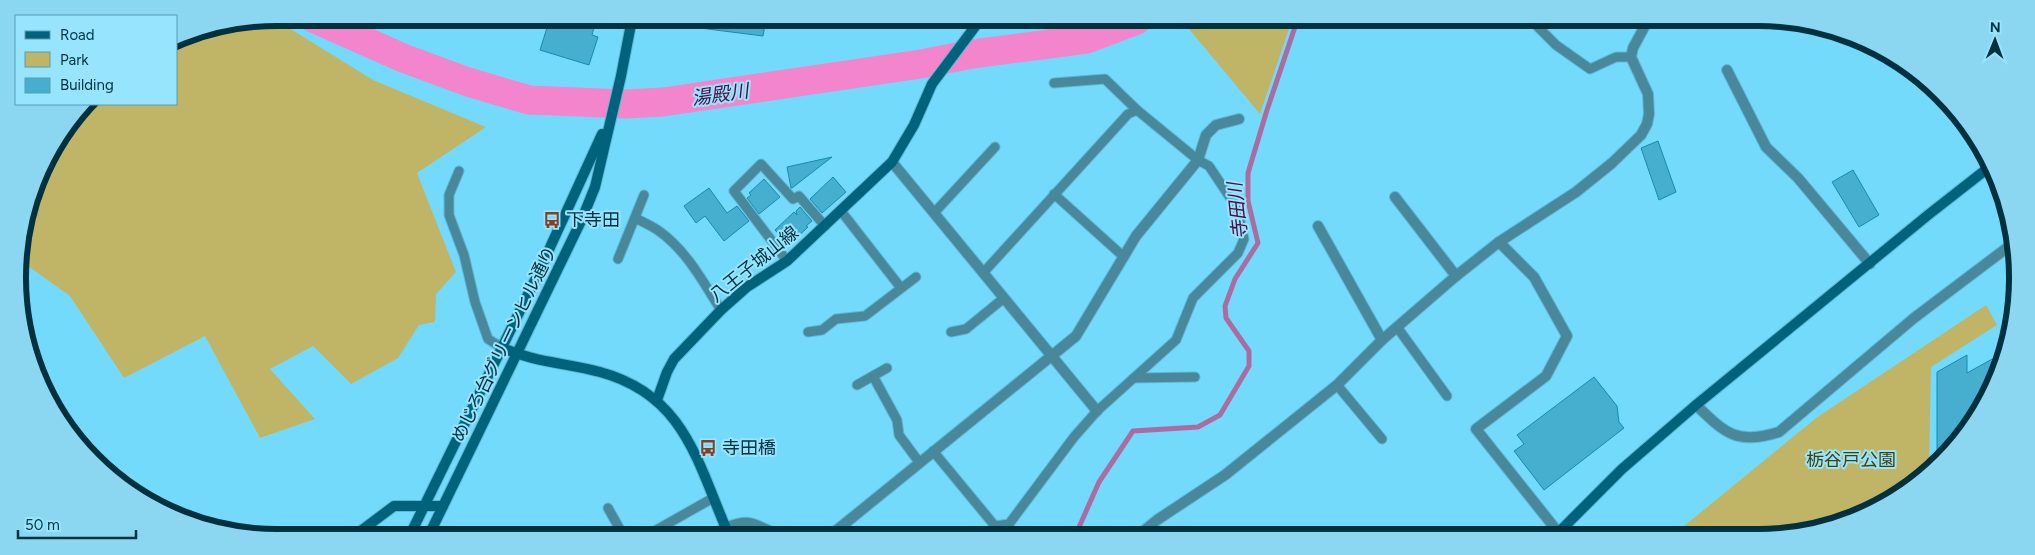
<svg xmlns="http://www.w3.org/2000/svg" width="2035" height="555" font-family="Figtree,'Noto Sans JP',sans-serif">
  <style>
    .green { fill: #c0b567 }
    .lines { fill: none; stroke-linecap: round; stroke-linejoin: round }
    .stream { stroke: #aa6ca1; stroke-width: 5 }
    .river { stroke: #f285cc; stroke-width: 29 }
    .building { fill: #46afcf; stroke: #158cab }
    .lane-casing { stroke: #5db8d5; stroke-width: 11 }
    .street-casing { stroke: #5db8d5; stroke-width: 12 }
    .secondary-casing { stroke: #5db8d5; stroke-width: 12 }
    .lane { stroke: #49879b; stroke-width: 9 }
    .street { stroke: #49879b; stroke-width: 10 }
    .secondary { stroke: #00637b; stroke-width: 10 }
    .labels { text-anchor: middle; stroke-width: 4; stroke-linejoin: round; paint-order: stroke }
    .poi-label { font-size: 18px; fill: #01313e; stroke: #97e4ff; text-anchor: start }
    .street-label { font-size: 18px; fill: #01313e; stroke: #97e4ff }
    .park-label { font-size: 18px; fill: #473f02; stroke: #97e4ff }
    .water-label { font-size: 19px; font-style: italic; fill: #4f0c3d; stroke: #97e4ff }
    .rim { fill: none; stroke: #01313e; stroke-width: 6 }
  </style>
  <rect width="100%" height="100%" fill="#74dafb"/>
  <g class="green">
    <polygon points="273,18 373,80 486,127 417,173 456,272 436,294 435,322 419,325 398,358 351,384 313,346 270,369 315,419 260,438 205,336 124,378 70,296 18,259 44,162 89,104 176,104 176,38"/>
    <polygon points="1201,20 1281,21 1291,23 1260,114 1189,29"/>
    <polygon points="1986,305 1997,325 1931,367 1929,473 1872,511 1791,535 1673,535 1816,418"/>
  </g>
  <g class="lines">
    <polyline class="stream" points="1076,534 1099,482 1133,431 1198,427 1220,415 1249,366 1249,351 1226,318 1225,306 1235,279 1258,243 1248,201 1248,173 1267,110 1297,21"/>
    <polyline class="river" points="313,18 403,58 468,82 529,100 625,104 663,102 921,64 972,54 1087,39 1137,20"/>
  </g>
  <g class="building">
    <polygon points="550,18 584,18 583,23 594,27 592,35 598,37 589,65 540,50"/>
    <polygon points="692,19 766,19 763,36 692,27"/>
    <polygon points="1658,141 1676,192 1659,200 1641,148"/>
    <polygon points="832,157 792,188 791,188 787,167"/>
    <polygon points="1853,170 1879,215 1859,227 1832,182"/>
    <polygon points="833,177 846,192 822,213 810,199"/>
    <polygon points="764,179 780,197 759,214 747,198 751,195 749,193"/>
    <polygon points="709,188 727,213 737,206 749,221 724,241 705,216 696,223 684,206"/>
    <polygon points="800,207 812,221 806,226 808,227 789,245 775,230 794,212 797,215 796,211"/>
    <polygon points="2003,353 1983,407 1937,463 1937,372 1967,355 1967,373"/>
    <polygon points="1594,377 1617,406 1619,422 1624,428 1544,490 1514,451 1524,444 1517,435"/>
  </g>
  <g class="lines">
    <g class="lane-casing">
      <g id="lane">
        <polyline points="1533,22 1556,45 1590,69 1616,57 1631,57"/>
        <polyline points="1054,83 1105,79 1137,110"/>
        <polyline points="459,171 449,195 449,215 464,255 475,302 488,339 501,347"/>
        <polyline points="1054,194 1124,257"/>
        <polyline points="841,211 901,288"/>
        <polyline points="934,213 995,147"/>
        <path d="M635,218C643,222 652,226 659,231C687,251 703,282 721,310"/>
        <polyline points="618,259 644,195"/>
        <polyline points="787,261 734,191 761,164 793,199 799,196 825,226"/>
        <polyline points="1397,327 1447,396"/>
        <polyline points="808,332 822,330 836,319 865,316 916,277"/>
        <polyline points="951,332 966,329 1004,298"/>
        <polyline points="873,376 897,420 899,435 919,462"/>
        <polyline points="1134,378 1195,377"/>
        <polyline points="857,385 887,368"/>
        <polyline points="1337,385 1382,439"/>
        <polyline points="933,451 995,526 1009,524 1074,437 1097,411 1176,340 1193,298 1238,253 1244,239 1237,208 1209,166 1198,160 1137,110 1128,114 983,273"/>
        <polyline points="608,508 622,533"/>
        <polyline points="651,533 713,498"/>
        <polyline points="714,533 725,528"/>
      </g>
    </g>
    <g class="street-casing">
      <g id="street">
        <polyline points="1803,26 1810,23"/>
        <polyline points="1727,70 1766,147 1798,178 1870,264"/>
        <polyline points="1959,118 1962,126 1983,156"/>
        <polyline points="892,162 1097,411"/>
        <polyline points="1395,197 1456,276"/>
        <polyline points="1318,226 1382,340"/>
        <polyline points="1499,242 1534,277 1567,336 1546,376 1476,429 1558,532"/>
        <path d="M1696,405C1726,434 1737,445 1779,432L1914,318L2012,244"/>
        <path d="M725,528C752,517 753,525 777,534"/>
        <polyline points="832,534 1076,336 1136,236 1198,160 1206,135 1216,125 1239,119"/>
        <polyline points="1140,534 1157,520 1225,475 1337,385 1382,340 1456,276 1499,242 1576,192 1612,163 1641,135 1647,124 1649,114 1648,94 1631,57 1633,48 1647,22"/>
      </g>
    </g>
    <g class="secondary-casing">
      <g id="secondary">
        <path d="M501,347C532,362 567,363 600,372C685,395 697,462 728,533"/>
        <polyline points="657,400 667,372 674,359 721,310 747,287 787,261 892,162 914,125 932,84 980,20"/>
        <polyline points="358,533 394,506 443,506"/>
        <polyline points="411,533 536,278 602,134"/>
        <polyline points="430,533 582,219 595,187 621,76 632,19"/>
        <polyline points="1556,535 1622,469 1696,405 1928,215 1988,168"/>
      </g>
    </g>
    <use href="#lane" class="lane"/>
    <use href="#street" class="street"/>
    <use href="#secondary" class="secondary"/>
  </g>
  <defs>
    <g id="bus-bare" transform="scale(1.35)"><path d="M-5-6H5V4H4V6H2V4H-2V6H-4V4H-5ZM-3.5-4V0h7V-4ZM-3.5 1.2v1.5H-2V1.2ZM2 1.2v1.5H3.5V1.2Z" fill="#873e21" stroke="#97e4ff" stroke-width="2.5" paint-order="stroke"/></g>
  </defs>
  <g fill-rule="evenodd">
    <use href="#bus-bare" x="552" y="220"/>
    <use href="#bus-bare" x="708" y="448"/>
  </g>
  <g class="labels">
    <g class="poi-label">
      <text x="566" y="226">下寺田</text>
      <text x="722" y="454">寺田橋</text>
    </g>
    <g class="street-label">
      <text transform="translate(754 264) rotate(-39)" y="6">八王子城山線</text>
      <text transform="translate(504 344) rotate(-64)" y="6">めじろ台グリーンヒル通り</text>
    </g>
    <g class="park-label">
      <text x="1851" y="466">栃谷戸公園</text>
    </g>
    <g class="water-label">
      <text transform="translate(720 94) rotate(-8)" y="7">湯殿川</text>
      <text transform="translate(1237 211) rotate(-96)" y="7">寺田川</text>
    </g>
  </g>
  <path d="M0 0H2035V555H0ZM277 26H1758A251 251 0 0 1 2009 277V278A251 251 0 0 1 1758 529H277A251 251 0 0 1 26 278V277A251 251 0 0 1 277 26Z" fill="#8bd6f0" fill-rule="evenodd"/>
  <path class="rim" d="M277 26H1758A251 251 0 0 1 2009 277V278A251 251 0 0 1 1758 529H277A251 251 0 0 1 26 278V277A251 251 0 0 1 277 26Z"/>
  <rect x="15" y="15" width="162" height="90" fill="#97e4ff" stroke="#5b9cb2"/>
  <rect x="25" y="31" width="25" height="8" fill="#00637b" stroke="#5b9cb2"/>
  <text x="60" y="40" font-size="15" fill="#01313e">Road</text>
  <rect x="25" y="52" width="25" height="15" fill="#c0b567" stroke="#5b9cb2"/>
  <text x="60" y="65" font-size="15" fill="#01313e">Park</text>
  <rect x="25" y="78" width="25" height="15" fill="#46afcf" stroke="#5b9cb2"/>
  <text x="60" y="90" font-size="15" fill="#01313e">Building</text>
  <g transform="translate(1995 40) rotate(1)" stroke="#97e4ff" stroke-width="4" paint-order="stroke">
  <path d="M0-4L9 19L0 12L-9 19Z" fill="#01313e"/>
  <text y="-8" font-size="14" font-weight="bold" text-anchor="middle" fill="#01313e">N</text>
  </g>
  <path d="M18 530v8h118v-8" fill="none" stroke="#01313e" stroke-width="2.5"/>
  <text x="25" y="530" font-size="15" fill="#01313e" stroke="#97e4ff" stroke-width="4" paint-order="stroke">50 m</text>
</svg>
